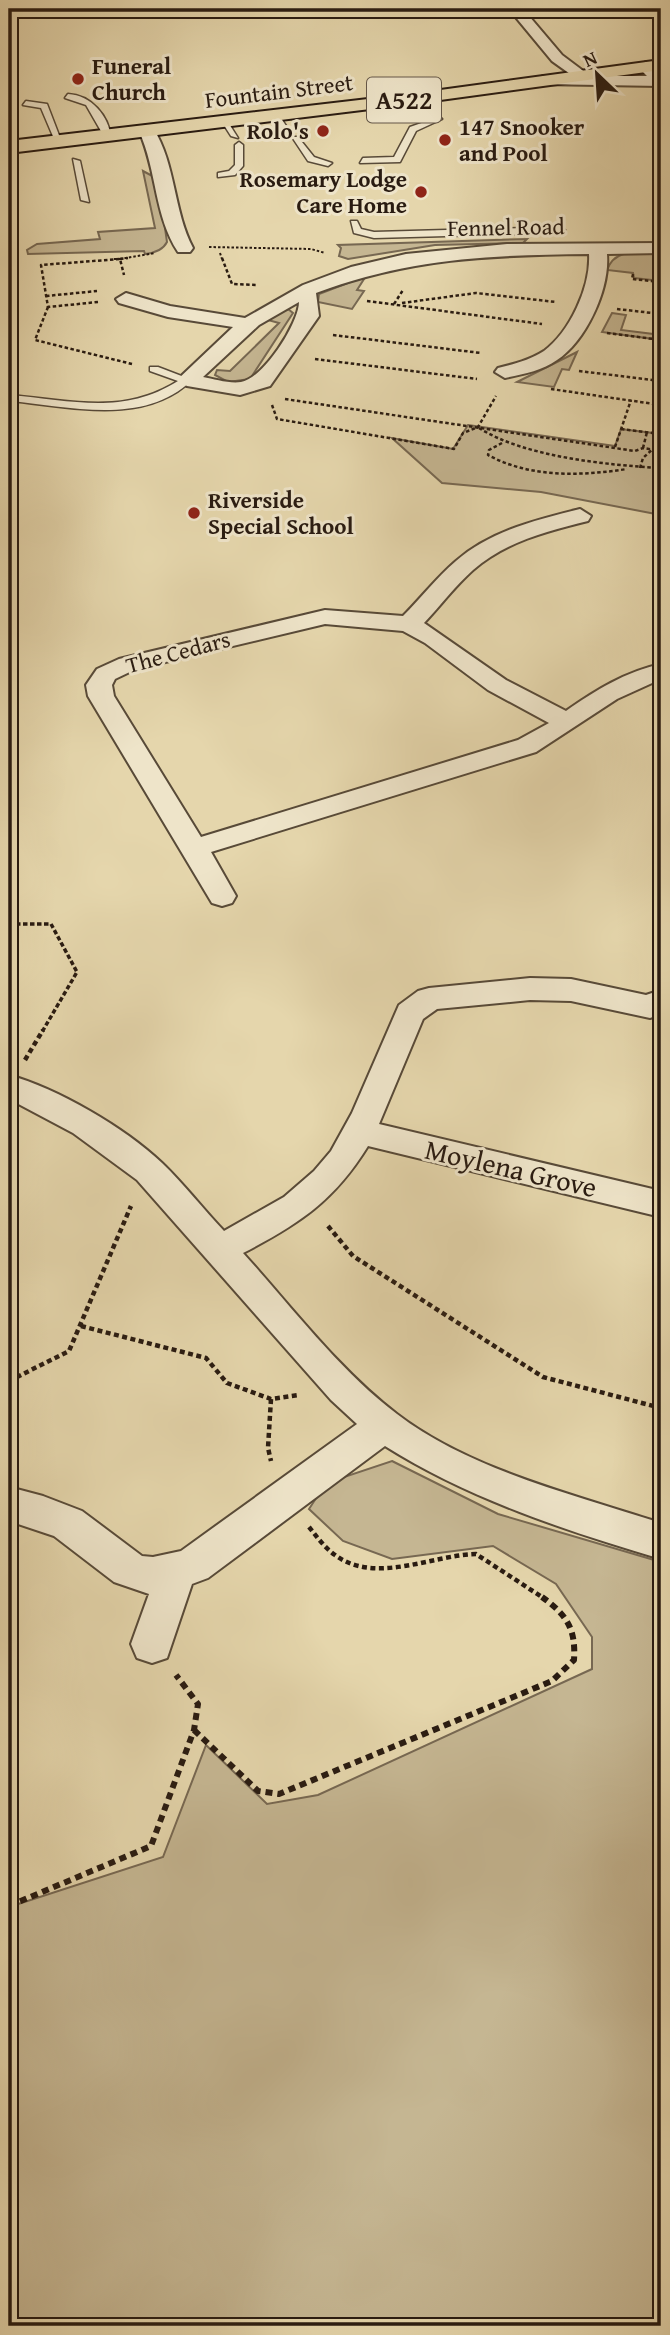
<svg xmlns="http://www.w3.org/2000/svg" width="670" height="2335" font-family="'Gentium Book Plus',serif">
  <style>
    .green { fill: #c5b692; stroke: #776852; stroke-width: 2 }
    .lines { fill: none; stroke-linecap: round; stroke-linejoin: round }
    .lane-casing { stroke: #584a38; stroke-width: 3 }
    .street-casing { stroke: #584a38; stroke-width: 4 }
    .primary-casing { stroke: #291b11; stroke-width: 4 }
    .path-far4 { stroke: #291b11; stroke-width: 2; stroke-dasharray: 2.5 2; stroke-linecap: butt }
    .path-far3 { stroke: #291b11; stroke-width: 2.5; stroke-dasharray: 3.5 2.5; stroke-linecap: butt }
    .path-far2 { stroke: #291b11; stroke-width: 3.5; stroke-dasharray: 4.5 2.5; stroke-linecap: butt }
    .path-far1 { stroke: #291b11; stroke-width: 4.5; stroke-dasharray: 5 3.5; stroke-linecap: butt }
    .path { stroke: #291b11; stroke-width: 6; stroke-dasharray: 7 5; stroke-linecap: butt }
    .lane { fill: #eee4c9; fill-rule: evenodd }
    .street { fill: #eee4c9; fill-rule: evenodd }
    .primary { fill: #e5d6ac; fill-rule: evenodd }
    .poi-dot { fill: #8f2418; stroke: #eee4c9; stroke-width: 2.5 }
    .labels { text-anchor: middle; stroke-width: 6; stroke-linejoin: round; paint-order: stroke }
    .far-poi-label { font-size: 23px; font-weight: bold; fill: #291b11; stroke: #eee4c9; text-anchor: start }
    .far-street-label { font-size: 23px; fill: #291b11; stroke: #eee4c9 }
    .shield { fill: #eee4c9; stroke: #645748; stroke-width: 2 }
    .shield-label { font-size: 26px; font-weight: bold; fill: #291b11 }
    .street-label { font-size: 28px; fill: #291b11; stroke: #eee4c9 }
  </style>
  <rect width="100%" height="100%" fill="#e5d6ac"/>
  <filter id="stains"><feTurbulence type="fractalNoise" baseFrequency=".00286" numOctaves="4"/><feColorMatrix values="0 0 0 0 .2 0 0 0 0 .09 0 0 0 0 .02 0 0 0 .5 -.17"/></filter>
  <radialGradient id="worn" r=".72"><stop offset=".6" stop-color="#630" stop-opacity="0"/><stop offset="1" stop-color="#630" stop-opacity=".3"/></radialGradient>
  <g class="green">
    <path d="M143,171L158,179L167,242C163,250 154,253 145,254L144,251L28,254L27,250L37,244L100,239L98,232L155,228Z"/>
    <polygon points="527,239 523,243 435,245 348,259 339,256 341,248 338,245"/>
    <path d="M661,252V281L634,278L633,273L607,270C615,247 640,253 661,252Z"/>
    <polygon points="366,276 357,290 364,291 352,309 318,302 319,294"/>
    <polygon points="288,309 293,313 250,379 228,382 215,375 217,370 230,371 279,323 268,320 278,311"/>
    <polygon points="612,313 626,315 621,330 661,335 661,340 602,332"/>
    <polygon points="577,352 569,370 562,369 554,387 517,382"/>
    <polygon points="468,425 615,446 621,429 661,434 661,515 541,492 442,483 392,438 453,449"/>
    <polygon points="392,1461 498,1514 661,1562 661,2326 9,2326 9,1907 163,1857 206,1745 267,1804 318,1795 592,1669 592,1637 556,1584 493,1546 392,1559 343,1541 309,1509 326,1483"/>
  </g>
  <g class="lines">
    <g class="lane-casing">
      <g id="lane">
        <path d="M68,94C91,95 109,116 111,138H105L86,105L65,98Z"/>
        <polygon points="408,97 414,97 442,119 416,131 400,162 360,163 363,158 394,157 410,127 433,119 408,101"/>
        <polygon points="26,101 47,104 62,143 55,141 41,108 23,105"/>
        <polygon points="272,114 278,114 291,133 285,133"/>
        <polygon points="226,119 238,138 231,136 222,122"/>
        <polygon points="292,137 298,137 314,157 332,163 328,166 308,161"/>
        <polygon points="239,142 243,145 243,166 235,175 218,177 218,173 229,171 235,165 235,145"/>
        <polygon points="73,159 80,161 89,202 81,200"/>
        <polygon points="351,221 357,221 361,229 374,232 560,227 565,230 560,233 374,238 354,233"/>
        <path d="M150,367H158L192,380C144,427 68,406 9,401V395C72,400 122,416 178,381L150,371Z"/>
      </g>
    </g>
    <g class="street-casing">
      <g id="street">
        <polygon points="509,9 523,9 562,55 590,76 647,76 638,67 646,62 661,73 661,86 538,84 535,81 543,76 573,76 552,61"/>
        <path d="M147,126L153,128C176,164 173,210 193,248L190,252H178C154,216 157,170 139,131Z"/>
        <path d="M661,243V253L607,254C610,289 586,341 557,360C542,371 523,374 505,378L495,372L498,368C514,364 530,360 544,351C570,332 591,286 589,254C490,255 410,258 316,293L319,316L270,386L240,395L187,386L177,380L233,327L168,317L119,303L116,299L126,293L170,306L245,318L303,285L351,267L406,254L507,244ZM299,302C299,323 263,379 241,382C230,384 214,379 203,377L259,325Z"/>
        <path d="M580,509L591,516L588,521C547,531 505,542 473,570C455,586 441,605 424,623L506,680L566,711C596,690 625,672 661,664V679L617,699L536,752L211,852L236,896L232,903L222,906L212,903L88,696L86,685L97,669L119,659L325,610L403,616C421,598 436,578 456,561C490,531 536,520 580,509ZM325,624L403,631L425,643L488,690L549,723L518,740L201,837L114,696L112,685L115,679L136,669Z"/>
        <path d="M530,978L571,979L646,995L661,990V1014L650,1018L571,1001L530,1000L437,1009L423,1019L379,1124L661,1191V1217L368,1146C334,1201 299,1224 243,1253C291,1306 340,1371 397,1414C470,1470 575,1495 661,1523V1559C567,1531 469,1499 385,1446L208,1578L192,1584L167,1658L152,1663L137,1658L131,1644L149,1594L114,1582L54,1536L9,1521V1487L43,1496L82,1511L142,1556L153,1557L181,1551L357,1424L331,1400L137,1180L73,1133L9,1099V1075C58,1089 124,1127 162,1163C184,1184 203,1209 224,1231L284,1197L314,1171L331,1151L352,1113L399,1005L418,991L429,988Z"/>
      </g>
    </g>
    <g class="primary-casing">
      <polygon id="primary" points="661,60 661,70 411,104 9,153 9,141 411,94"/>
    </g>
    <g class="path-far4">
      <polyline points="209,247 311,249 325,253"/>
      <polyline points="220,253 222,259"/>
      <polyline points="114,259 120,259"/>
      <polyline points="120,259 155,253"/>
    </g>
    <g class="path-far3">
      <polyline points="222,258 232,284 257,285"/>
      <polyline points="120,259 128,258"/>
      <polyline points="633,274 632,279 661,282"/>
      <polyline points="46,296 97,291"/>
      <polyline points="367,301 542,324"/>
      <polyline points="98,302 48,307 41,265 120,259 124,275"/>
      <polyline points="402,303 476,293 556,302"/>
      <polyline points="394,304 403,290"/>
      <polyline points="48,307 35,340 132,364"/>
      <polyline points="617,309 661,314"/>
      <polyline points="607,333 661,340"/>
      <polyline points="333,335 481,353"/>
      <polyline points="315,359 477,379"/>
      <polyline points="579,371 661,381"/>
      <polyline points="551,389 661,405"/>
      <polyline points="285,399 635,451 643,448 661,451"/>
      <polyline points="272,405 277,419 454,449 463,433 478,427 496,396"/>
      <path d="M479,428C525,457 607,465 661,468"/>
      <polyline points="621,429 661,434"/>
      <path d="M502,443L489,450L488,455C530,478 581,476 627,469"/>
      <polyline points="615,447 631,400"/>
      <polyline points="643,448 647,432"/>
      <polyline points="640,468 643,458 655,447"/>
    </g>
    <polyline class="path-far2" points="9,924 51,924 77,972 42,1032"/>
    <g class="path-far1">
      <polyline points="25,1060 43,1030"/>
      <polyline points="328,1226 353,1256 543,1377 661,1408"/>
      <polyline points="81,1326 206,1358 227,1383 271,1399 299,1395"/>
      <polyline points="9,1381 69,1351 131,1206"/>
      <polyline points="271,1399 268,1448 271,1461"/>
      <path d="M309,1527C317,1537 325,1548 335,1555C375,1585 432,1555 476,1554L545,1599"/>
    </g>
    <g class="path">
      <path d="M194,1730L258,1791L279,1794L552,1681L574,1660C576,1629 567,1615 542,1597"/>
      <polyline points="9,1906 151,1846 194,1730 198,1704 176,1675"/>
    </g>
    <use href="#lane" class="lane"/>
    <use href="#street" class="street"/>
    <use href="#primary" class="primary"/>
  </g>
  <g class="poi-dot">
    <circle cx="78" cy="79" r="7"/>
    <circle cx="323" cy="131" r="7"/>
    <circle cx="445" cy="140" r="7"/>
    <circle cx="421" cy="192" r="7"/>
    <circle cx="194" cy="513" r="7"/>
  </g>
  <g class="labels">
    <g class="far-poi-label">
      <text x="92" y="74">Funeral<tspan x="92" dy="26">Church</tspan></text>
      <text x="459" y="135">147 Snooker<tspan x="459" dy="26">and Pool</tspan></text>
      <text x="309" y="139" text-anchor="end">Rolo's</text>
      <text x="407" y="187" text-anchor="end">Rosemary Lodge<tspan x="407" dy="26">Care Home</tspan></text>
      <text x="208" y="508">Riverside<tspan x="208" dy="26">Special School</tspan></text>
    </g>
    <g class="far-street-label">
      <text transform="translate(279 91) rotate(-7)" y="8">Fountain Street</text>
      <text transform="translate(506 227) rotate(-1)" y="8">Fennel Road</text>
      <text transform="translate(178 652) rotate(-15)" y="8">The Cedars</text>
    </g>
    <rect class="shield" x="367" y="77.5" width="74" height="45" rx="5"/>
    <g class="shield-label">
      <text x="404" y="109">A522</text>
    </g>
    <g class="street-label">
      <text transform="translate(511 1168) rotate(13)" y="10">Moylena Grove</text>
    </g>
  </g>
  <rect width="670" height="2335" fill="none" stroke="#e5d6ac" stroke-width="35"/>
  <rect x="10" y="10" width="649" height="2314" fill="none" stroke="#291b11" stroke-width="3.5"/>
  <rect x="18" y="18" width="635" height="2300" fill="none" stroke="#291b11" stroke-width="2"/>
  <g transform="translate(597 74) rotate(335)" stroke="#eee4c9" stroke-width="5" paint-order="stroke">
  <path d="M0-5L12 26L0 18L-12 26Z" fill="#291b11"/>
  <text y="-10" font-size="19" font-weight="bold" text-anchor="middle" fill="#291b11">N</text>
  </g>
  <rect width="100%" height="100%" filter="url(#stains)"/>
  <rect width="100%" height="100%" fill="url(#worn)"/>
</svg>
